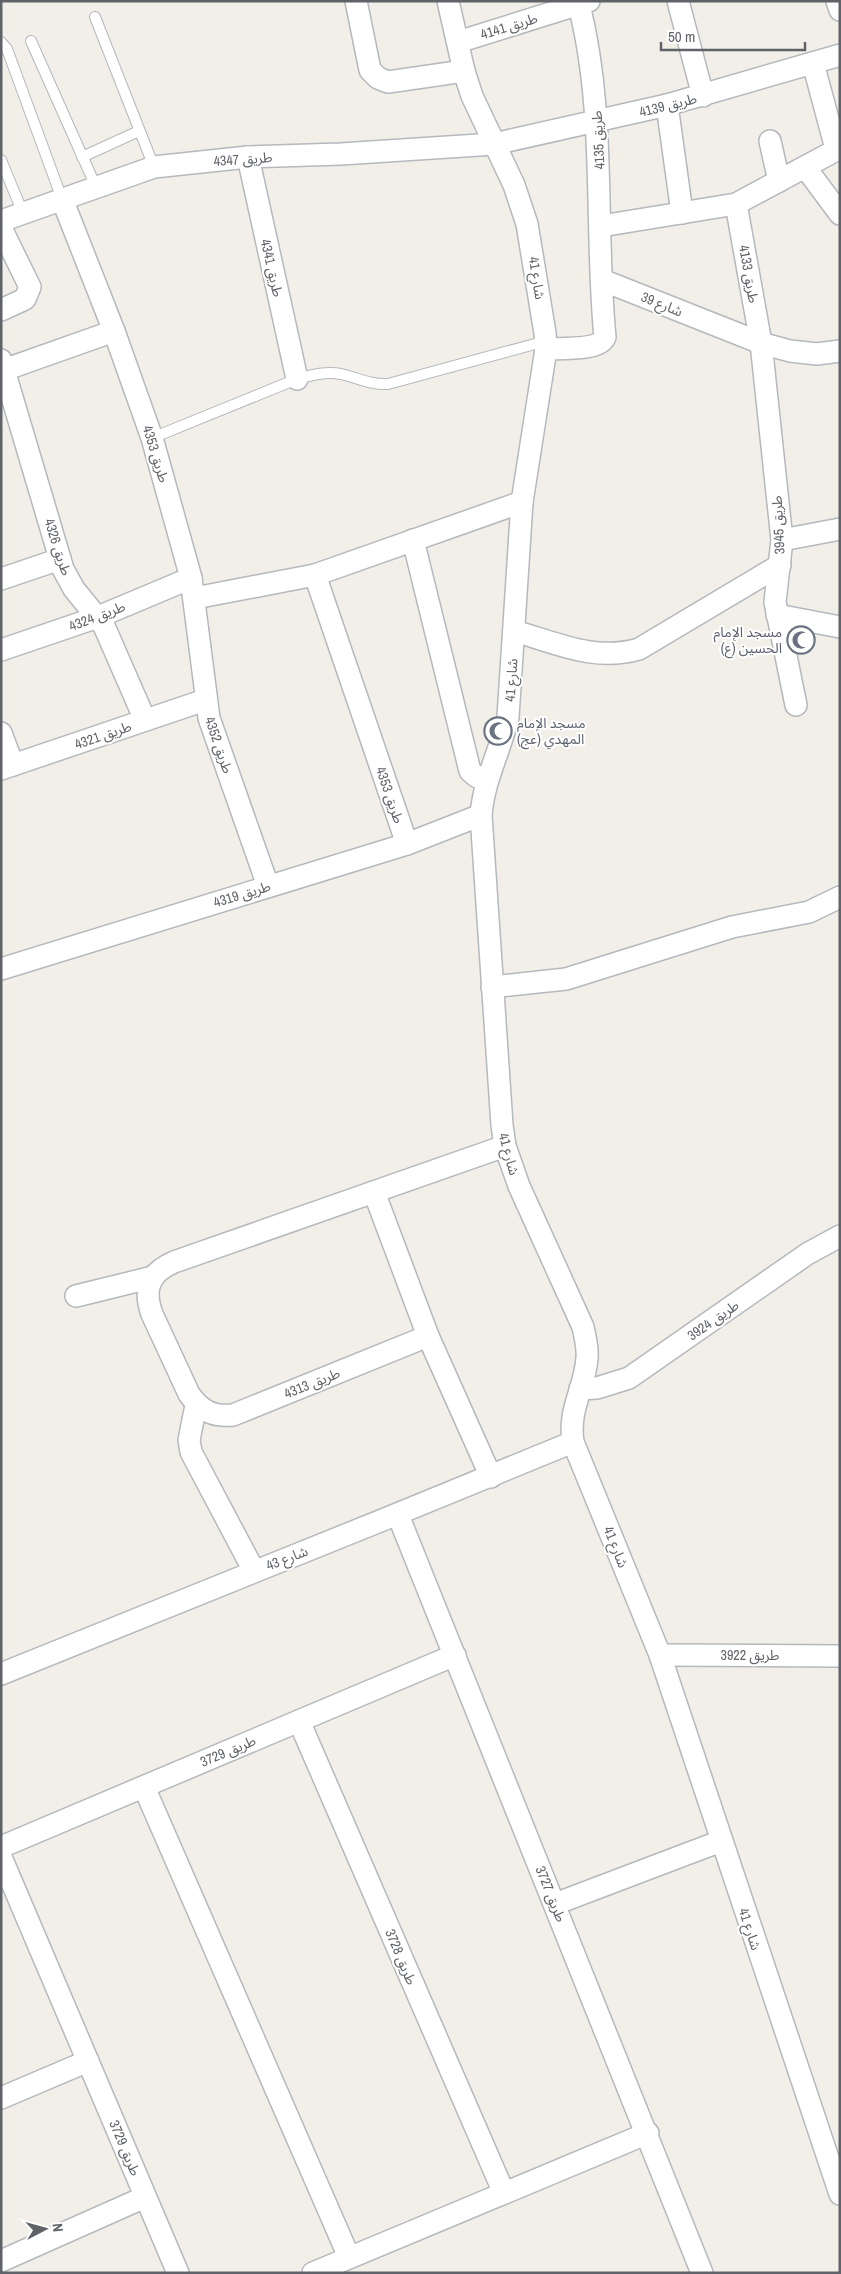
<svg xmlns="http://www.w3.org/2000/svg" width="841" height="2274" font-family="'Archivo Narrow','Noto Sans Arabic',sans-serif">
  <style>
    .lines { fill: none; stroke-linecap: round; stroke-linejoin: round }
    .service-casing { stroke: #b5b8bc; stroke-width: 12 }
    .minor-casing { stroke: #b5b8bc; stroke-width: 24 }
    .service { stroke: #fff; stroke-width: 10 }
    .minor { stroke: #fff; stroke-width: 21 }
    .labels { text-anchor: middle; stroke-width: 4; stroke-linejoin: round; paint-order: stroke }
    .street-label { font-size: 14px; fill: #5f6368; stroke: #fff }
    .worship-label { font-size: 14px; fill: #5b616d; stroke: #fff; text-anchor: end }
  </style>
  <rect width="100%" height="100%" fill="#f1efe8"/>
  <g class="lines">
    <g class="service-casing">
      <g id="service">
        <polyline points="95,17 154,167"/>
        <polyline points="31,41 96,187"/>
        <polyline points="1,42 7,49 62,199"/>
        <polyline points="82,157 139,131"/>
        <polyline points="1,160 23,213"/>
        <path d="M152,438L297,379C312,375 326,371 341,374C358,378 370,385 388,384L546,341"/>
      </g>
    </g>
    <g class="minor-casing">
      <g id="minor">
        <polyline points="356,1 370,70 378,78 388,82 464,71"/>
        <path d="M448,1L464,71L472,96L514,185L527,224L545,333L546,349L522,502L508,717C500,752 484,779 481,815L502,1125L505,1146L519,1186L583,1327C585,1337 588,1347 587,1358C585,1389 568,1408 573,1442L660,1655L840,2194"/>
        <polyline points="678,1 703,96"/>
        <polyline points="837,1 840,10"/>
        <polyline points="458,42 589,1"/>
        <polyline points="813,63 836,149"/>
        <polyline points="667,105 682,213"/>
        <polyline points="770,141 779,181"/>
        <polyline points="248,157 297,379"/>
        <polyline points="805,167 840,214"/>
        <polyline points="62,199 114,331 152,438 191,578 209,718 268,886"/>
        <polyline points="736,204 761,343 782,540 775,602 796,705"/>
        <polyline points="1,221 154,167 248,157 341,154 494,144 667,105 840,55"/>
        <polyline points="601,226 736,204 840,148"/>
        <polyline points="1,228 30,287 25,299 1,310"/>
        <polyline points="602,280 761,343 790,351 817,354 840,351"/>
        <path d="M546,349C561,348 599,351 605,337C594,225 607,112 578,1"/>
        <polyline points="1,360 63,569 74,589 104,626 145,720"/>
        <polyline points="1,371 114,331"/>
        <polyline points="413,540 470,771 477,777 487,777"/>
        <polyline points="782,540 840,529"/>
        <polyline points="315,575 407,844"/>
        <polyline points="1,579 60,559"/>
        <polyline points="195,598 315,575 522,502"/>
        <polyline points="777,615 840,627"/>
        <path d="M514,631C557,643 595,662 639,649L780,565"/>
        <polyline points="1,650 98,617 191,578"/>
        <polyline points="1,733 13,765"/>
        <polyline points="1,769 205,700"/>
        <polyline points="1,969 407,844 481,815"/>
        <polyline points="492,987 566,979 732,927 809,912 840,897"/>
        <polyline points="374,1192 428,1336 491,1477"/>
        <polyline points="76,1296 153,1277"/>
        <path d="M428,1336L233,1415C213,1417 201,1411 189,1394L152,1314C143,1289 149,1273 174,1262L505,1146"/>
        <polyline points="580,1389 597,1388 629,1378 807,1254 840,1236"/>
        <polyline points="196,1405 189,1440 191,1452 254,1571"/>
        <polyline points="398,1515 702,2273"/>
        <polyline points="660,1655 840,1656"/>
        <path d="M1,1674C192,1596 383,1521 573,1442"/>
        <polyline points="299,1721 504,2193"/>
        <polyline points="144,1787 349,2257"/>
        <polyline points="1,1847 455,1655"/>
        <polyline points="1,1857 178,2273"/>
        <polyline points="555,1904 721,1841"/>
        <polyline points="1,2098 88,2061"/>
        <polyline points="1,2261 145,2197"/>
        <polyline points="313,2273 648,2133"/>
      </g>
    </g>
    <use href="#service" class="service"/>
    <use href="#minor" class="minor"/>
  </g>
  <defs>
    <g id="mosque-ring" transform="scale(1.4375)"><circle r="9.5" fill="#fff" stroke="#6b7280" stroke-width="1.5"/><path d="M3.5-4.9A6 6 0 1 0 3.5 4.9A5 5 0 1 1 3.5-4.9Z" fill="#6b7280"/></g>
  </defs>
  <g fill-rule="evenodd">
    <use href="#mosque-ring" x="801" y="640"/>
    <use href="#mosque-ring" x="498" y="731"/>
  </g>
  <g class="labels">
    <g class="street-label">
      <text transform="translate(509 26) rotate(-17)" y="5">طريق 4141</text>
      <text transform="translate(668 105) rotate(-14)" y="5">طريق 4139</text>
      <text transform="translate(598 140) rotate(-93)" y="5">طريق 4135</text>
      <text transform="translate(243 159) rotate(-4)" y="5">طريق 4347</text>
      <text transform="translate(272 268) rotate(77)" y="5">طريق 4341</text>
      <text transform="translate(749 274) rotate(80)" y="5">طريق 4133</text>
      <text transform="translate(537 278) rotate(81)" y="5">شارع 41</text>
      <text transform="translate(662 304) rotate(22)" y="5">شارع 39</text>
      <text transform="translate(156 454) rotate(73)" y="5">طريق 4353</text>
      <text transform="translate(778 525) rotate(-93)" y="5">طريق 3945</text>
      <text transform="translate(58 547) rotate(72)" y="5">طريق 4326</text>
      <text transform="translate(97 616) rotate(-21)" y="5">طريق 4324</text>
      <text transform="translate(511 680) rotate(-86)" y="5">شارع 41</text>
      <text transform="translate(103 735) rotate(-19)" y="5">طريق 4321</text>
      <text transform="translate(219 745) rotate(71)" y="5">طريق 4352</text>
      <text transform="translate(390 795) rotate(71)" y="5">طريق 4353</text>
      <text transform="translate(242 894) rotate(-17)" y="5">طريق 4319</text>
      <text transform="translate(509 1154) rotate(75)" y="5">شارع 41</text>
      <text transform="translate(713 1320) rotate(-35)" y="5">طريق 3924</text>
      <text transform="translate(312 1383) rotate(-22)" y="5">طريق 4313</text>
      <text transform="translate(616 1547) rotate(68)" y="5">شارع 41</text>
      <text transform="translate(287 1558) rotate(-21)" y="5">شارع 43</text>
      <text x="750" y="1660">طريق 3922</text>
      <text transform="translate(228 1751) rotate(-23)" y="5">طريق 3729</text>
      <text transform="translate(551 1894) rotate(68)" y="5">طريق 3727</text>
      <text transform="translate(750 1929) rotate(72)" y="5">شارع 41</text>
      <text transform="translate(401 1957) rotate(67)" y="5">طريق 3728</text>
      <text transform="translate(125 2148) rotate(67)" y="5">طريق 3729</text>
    </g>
    <g class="worship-label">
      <text x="782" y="637">مسجد الإمام<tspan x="782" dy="16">الحسين (ع)</tspan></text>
      <text x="517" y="728" text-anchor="start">مسجد الإمام<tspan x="517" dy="16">المهدي (عج)</tspan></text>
    </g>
  </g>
  <rect width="841" height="2274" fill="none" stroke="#5f6368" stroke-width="5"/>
  <g transform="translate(45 2229) rotate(84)" stroke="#ffffff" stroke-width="4" paint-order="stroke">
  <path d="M0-4L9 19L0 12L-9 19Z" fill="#5f6368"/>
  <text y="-8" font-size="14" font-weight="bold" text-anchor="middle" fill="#5f6368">N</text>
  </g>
  <path d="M661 42v8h144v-8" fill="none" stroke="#5f6368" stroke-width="2.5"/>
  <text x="668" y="42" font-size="15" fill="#5f6368" stroke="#ffffff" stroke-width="4" paint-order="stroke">50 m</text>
</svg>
